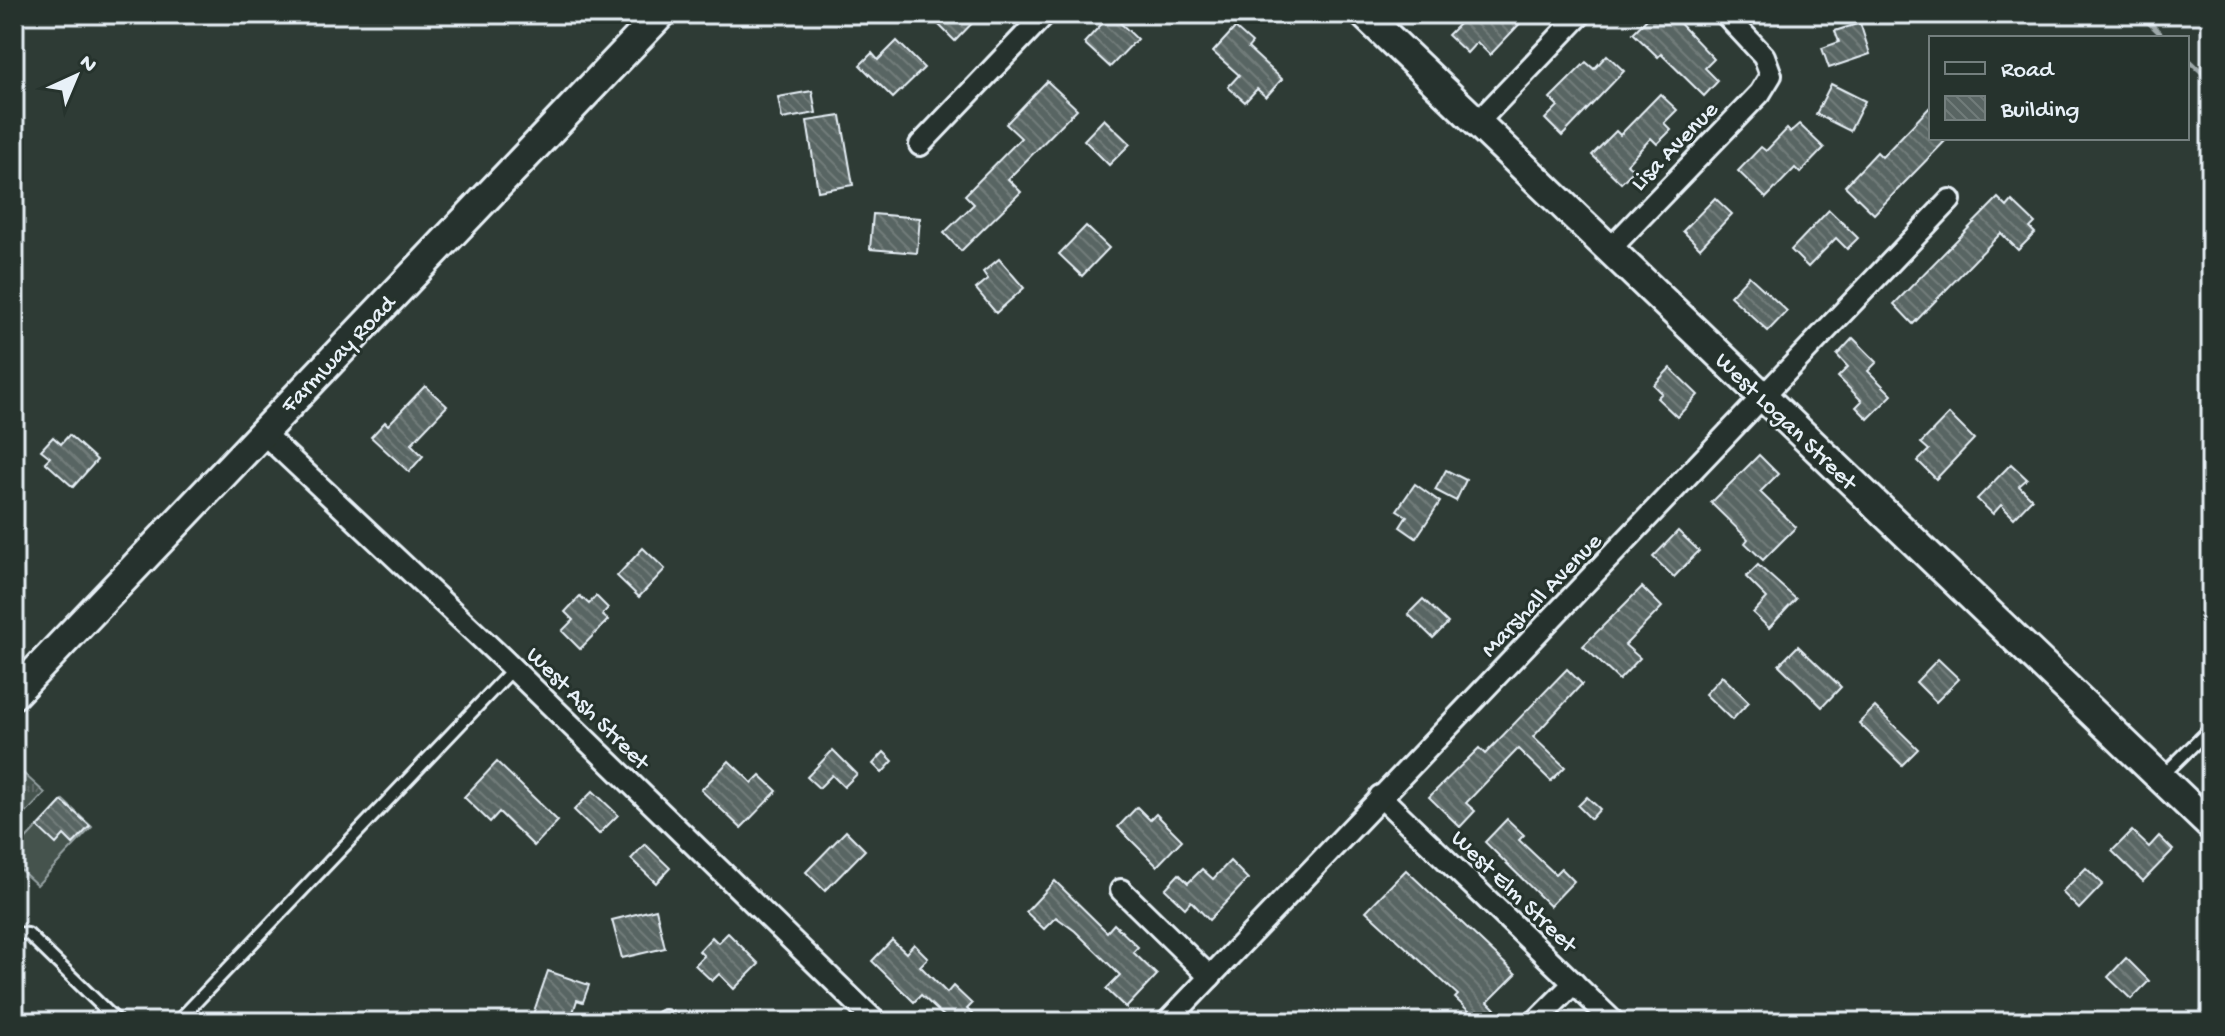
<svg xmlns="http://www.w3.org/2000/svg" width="2225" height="1036" font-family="'Gochi Hand',sans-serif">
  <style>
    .park { fill: url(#park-tufts); stroke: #96a2a3; stroke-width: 2 }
    .garden { fill: #45524e; stroke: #96a2a3; stroke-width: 2 }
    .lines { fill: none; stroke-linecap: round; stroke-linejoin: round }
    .stream { stroke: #9da8a9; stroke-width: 5 }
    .building { fill: url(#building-back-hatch); stroke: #e8f1f8; stroke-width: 2 }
    .lane-casing { stroke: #e8f1f8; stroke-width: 16 }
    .street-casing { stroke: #e8f1f8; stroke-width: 26 }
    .secondary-casing { stroke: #e8f1f8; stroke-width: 34 }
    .lane { stroke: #26332d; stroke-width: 10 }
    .street { stroke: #26332d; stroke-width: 20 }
    .secondary { stroke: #26332d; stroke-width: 28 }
    .labels { text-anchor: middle; stroke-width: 6; stroke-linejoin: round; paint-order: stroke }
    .street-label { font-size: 24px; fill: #e8f1f8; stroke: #26332d }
  </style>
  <defs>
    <pattern id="park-tufts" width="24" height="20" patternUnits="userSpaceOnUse" patternTransform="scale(2)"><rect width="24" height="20" fill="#45524e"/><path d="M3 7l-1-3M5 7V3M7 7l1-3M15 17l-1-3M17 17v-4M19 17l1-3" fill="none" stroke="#606b68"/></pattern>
    <pattern id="building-back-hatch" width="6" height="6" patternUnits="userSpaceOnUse" patternTransform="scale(2)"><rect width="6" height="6" fill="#596563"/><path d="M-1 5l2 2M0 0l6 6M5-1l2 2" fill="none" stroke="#717c7a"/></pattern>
  </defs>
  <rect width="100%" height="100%" fill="#2e3b35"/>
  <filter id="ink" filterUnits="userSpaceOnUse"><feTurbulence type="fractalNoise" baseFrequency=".0125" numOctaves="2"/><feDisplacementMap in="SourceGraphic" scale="16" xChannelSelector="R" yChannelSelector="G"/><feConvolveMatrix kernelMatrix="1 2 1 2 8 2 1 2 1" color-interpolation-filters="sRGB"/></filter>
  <g filter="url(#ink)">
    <polygon class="park" points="23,773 45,793 14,826 14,783"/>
    <polygon class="garden" points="63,800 92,827 37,885 14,864 14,852"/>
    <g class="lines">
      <g class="stream">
        <polyline points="2140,14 2165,38"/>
        <polyline points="2187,58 2211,81"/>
      </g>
    </g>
    <g class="building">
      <polygon points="928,14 981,14 955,41"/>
      <polygon points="1111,14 1137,39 1110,67 1084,43"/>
      <polygon points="1469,14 1529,14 1490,55 1477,42 1467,53 1448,35"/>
      <polygon points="1652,14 1671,14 1714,59 1705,68 1718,81 1704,96 1661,54 1658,57 1633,33"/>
      <polygon points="1860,23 1870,54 1829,68 1822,48 1839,42 1835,31"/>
      <polygon points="1235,28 1252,43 1248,48 1282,79 1266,97 1257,89 1245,102 1228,87 1239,75 1213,52"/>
      <polygon points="897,41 924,68 893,98 860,65 872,53 878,60"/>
      <polygon points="1607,55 1624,71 1562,136 1545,119 1558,106 1550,98 1586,62 1594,69"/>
      <polygon points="1047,81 1077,109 1008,179 1021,192 961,251 944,233 974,204 965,195 1021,138 1006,124"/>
      <polygon points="1831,84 1865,101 1850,131 1816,114"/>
      <polygon points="812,91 816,113 782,119 778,97"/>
      <polygon points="1660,94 1677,110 1664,123 1671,130 1657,144 1651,138 1627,164 1634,170 1621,183 1592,155 1616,131 1620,135"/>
      <polygon points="1931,106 1931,138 1948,138 1874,214 1845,186 1877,152 1882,157"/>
      <polygon points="841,116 853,185 818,191 807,121"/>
      <polygon points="1104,119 1130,144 1109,165 1084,140"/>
      <polygon points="1799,124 1824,148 1800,173 1795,168 1766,198 1738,171 1761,147 1766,151 1787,129 1790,132"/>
      <polygon points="1715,198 1732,214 1700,248 1683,231"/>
      <polygon points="1998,198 2007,207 2012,201 2035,223 2030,228 2035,233 2018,250 2001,233 1913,324 1894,304"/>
      <polygon points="1829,210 1858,238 1847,249 1836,238 1808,267 1791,250"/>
      <polygon points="873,214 920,218 917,253 870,249"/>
      <polygon points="1086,226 1109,248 1082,276 1059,254"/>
      <polygon points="999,259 1024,288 996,313 976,289 988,279 983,272"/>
      <polygon points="1749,276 1787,311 1768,331 1730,296"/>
      <polygon points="1853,338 1877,362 1868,371 1892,395 1868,419 1856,407 1862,401 1838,377 1848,367 1837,355"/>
      <polygon points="1670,368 1698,395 1677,417 1657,398 1662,393 1654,385"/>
      <polygon points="425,386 447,406 411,444 423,456 409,472 371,437 385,422 388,425"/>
      <polygon points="1949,414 1974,439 1936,479 1918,461 1929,450 1921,443"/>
      <polygon points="69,435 97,460 73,487 45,462 50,457 41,450 53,437 61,444"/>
      <polygon points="1759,455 1778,474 1760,492 1796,527 1763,560 1745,543 1748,539 1711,503"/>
      <polygon points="2011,464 2027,479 2019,486 2032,499 2014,518 2001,505 1993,514 1977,499"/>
      <polygon points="1446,470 1466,480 1456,501 1435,490"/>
      <polygon points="1415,484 1440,502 1416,538 1400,527 1407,516 1397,510"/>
      <polygon points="1678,531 1699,551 1674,577 1653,557"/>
      <polygon points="643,548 665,569 639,597 617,576"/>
      <polygon points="1758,565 1796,599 1769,628 1753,613 1767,598 1746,577"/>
      <polygon points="1642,587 1662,607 1625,645 1640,658 1619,680 1583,646"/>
      <polygon points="580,596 589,604 596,596 608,608 602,615 608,620 580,649 562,631 573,620 565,612"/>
      <polygon points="1423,599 1448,623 1433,638 1408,614"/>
      <polygon points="1798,646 1841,687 1822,707 1779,665"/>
      <polygon points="1938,659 1959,679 1936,702 1916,682"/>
      <polygon points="1567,669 1582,684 1533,737 1565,767 1551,781 1518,749 1466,803 1475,811 1460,827 1429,797 1479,748 1485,754"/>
      <polygon points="1722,676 1749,702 1732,720 1705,694"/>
      <polygon points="1875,707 1918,749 1902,765 1859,723"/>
      <polygon points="833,750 857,774 844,787 832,775 819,788 807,777"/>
      <polygon points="884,752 893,761 882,773 873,764"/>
      <polygon points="729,761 752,783 760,775 777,791 741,828 701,790"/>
      <polygon points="497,762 558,821 534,846 499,812 490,822 464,797"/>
      <polygon points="593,791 618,815 599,834 574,810"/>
      <polygon points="1587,797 1600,809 1591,819 1578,806"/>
      <polygon points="62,801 90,826 73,844 64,835 56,844 38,827"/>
      <polygon points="1137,807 1150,820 1156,814 1182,840 1157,866 1118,827"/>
      <polygon points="1507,819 1524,835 1519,840 1555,874 1561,868 1574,881 1550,906 1485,842"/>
      <polygon points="846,831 865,850 825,891 806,872"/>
      <polygon points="2132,831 2149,847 2159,836 2173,850 2143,881 2112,851"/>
      <polygon points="645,844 670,868 656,883 631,859"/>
      <polygon points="1230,861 1248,879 1209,920 1191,901 1185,908 1165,889 1179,874 1188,883 1202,869 1213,879"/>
      <polygon points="2086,868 2103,884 2079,909 2062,892"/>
      <polygon points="1406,870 1516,974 1488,1002 1501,1015 1494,1022 1480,1022 1455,998 1458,995 1366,911"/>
      <polygon points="1055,881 1107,932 1114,924 1138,947 1133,952 1157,975 1126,1008 1106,989 1120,975 1075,931 1056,917 1044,929 1026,912"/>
      <polygon points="656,909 665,948 622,958 612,920"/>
      <polygon points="728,933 759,964 734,989 719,974 712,981 695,965 704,956 699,951 712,937 718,943"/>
      <polygon points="892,940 906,953 914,944 928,958 920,966 947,993 953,986 972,1004 967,1009 980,1022 950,1022 921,995 914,1002 872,961"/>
      <polygon points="2126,958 2149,981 2131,999 2108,977"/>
      <polygon points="548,971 589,985 583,1002 577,1000 570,1022 538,1022 540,1016 533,1014"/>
    </g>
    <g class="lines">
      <g class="lane-casing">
        <g id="lane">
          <polyline points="2161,777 2211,728"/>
          <polyline points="14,933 28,934 118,1022"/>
          <polyline points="177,1022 513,669"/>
        </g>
      </g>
      <g class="street-casing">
        <g id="street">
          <polyline points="1478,122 1581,14"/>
          <polyline points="920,145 1045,14"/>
          <polyline points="1610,249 1760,93 1771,75 1764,56 1725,14"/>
          <polyline points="262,432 501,657 876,1022"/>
          <polyline points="1380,796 1614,1022"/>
          <polyline points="1121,890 1210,977"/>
          <polyline points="665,1021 666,1022"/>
          <polyline points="1167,1022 1950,200"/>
          <polyline points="1535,1022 1574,983"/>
        </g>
      </g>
      <g class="secondary-casing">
        <g id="secondary">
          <polyline points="1364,14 2211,826"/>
          <polyline points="14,694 661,14"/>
        </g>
      </g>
      <use href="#lane" class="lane"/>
      <use href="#street" class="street"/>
      <use href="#secondary" class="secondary"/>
    </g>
  </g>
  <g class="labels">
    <g class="street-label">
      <text transform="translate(1673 145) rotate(-46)" y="8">Lisa Avenue</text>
      <text transform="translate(337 353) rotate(-46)" y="8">Farmway Road</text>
      <text transform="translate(1787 420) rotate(44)" y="8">West Logan Street</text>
      <text transform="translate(1540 594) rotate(-46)" y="8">Marshall Avenue</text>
      <text transform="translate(589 707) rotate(45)" y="8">West Ash Street</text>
      <text transform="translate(1515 890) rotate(44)" y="8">West Elm Street</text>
    </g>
  </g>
  <rect width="2225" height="1036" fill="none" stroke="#26332d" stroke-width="48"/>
  <rect x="24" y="24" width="2177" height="988" fill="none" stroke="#e8f1f8" stroke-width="3" filter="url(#ink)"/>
  <rect x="1929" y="36" width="260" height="104" fill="#26332d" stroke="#747f7e" stroke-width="2"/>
  <rect x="1945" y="62" width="40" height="12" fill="#26332d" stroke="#747f7e" stroke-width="2"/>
  <text x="2001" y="76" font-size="24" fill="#e8f1f8">Road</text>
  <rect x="1945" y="96" width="40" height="24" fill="url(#building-back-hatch)" stroke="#747f7e" stroke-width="2"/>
  <text x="2001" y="116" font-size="24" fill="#e8f1f8">Building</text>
  <g transform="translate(76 76) rotate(44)" stroke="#26332d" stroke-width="6" paint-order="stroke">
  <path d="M0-6L14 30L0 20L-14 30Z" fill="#e8f1f8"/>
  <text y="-12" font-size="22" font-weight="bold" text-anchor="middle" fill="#e8f1f8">N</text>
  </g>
</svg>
